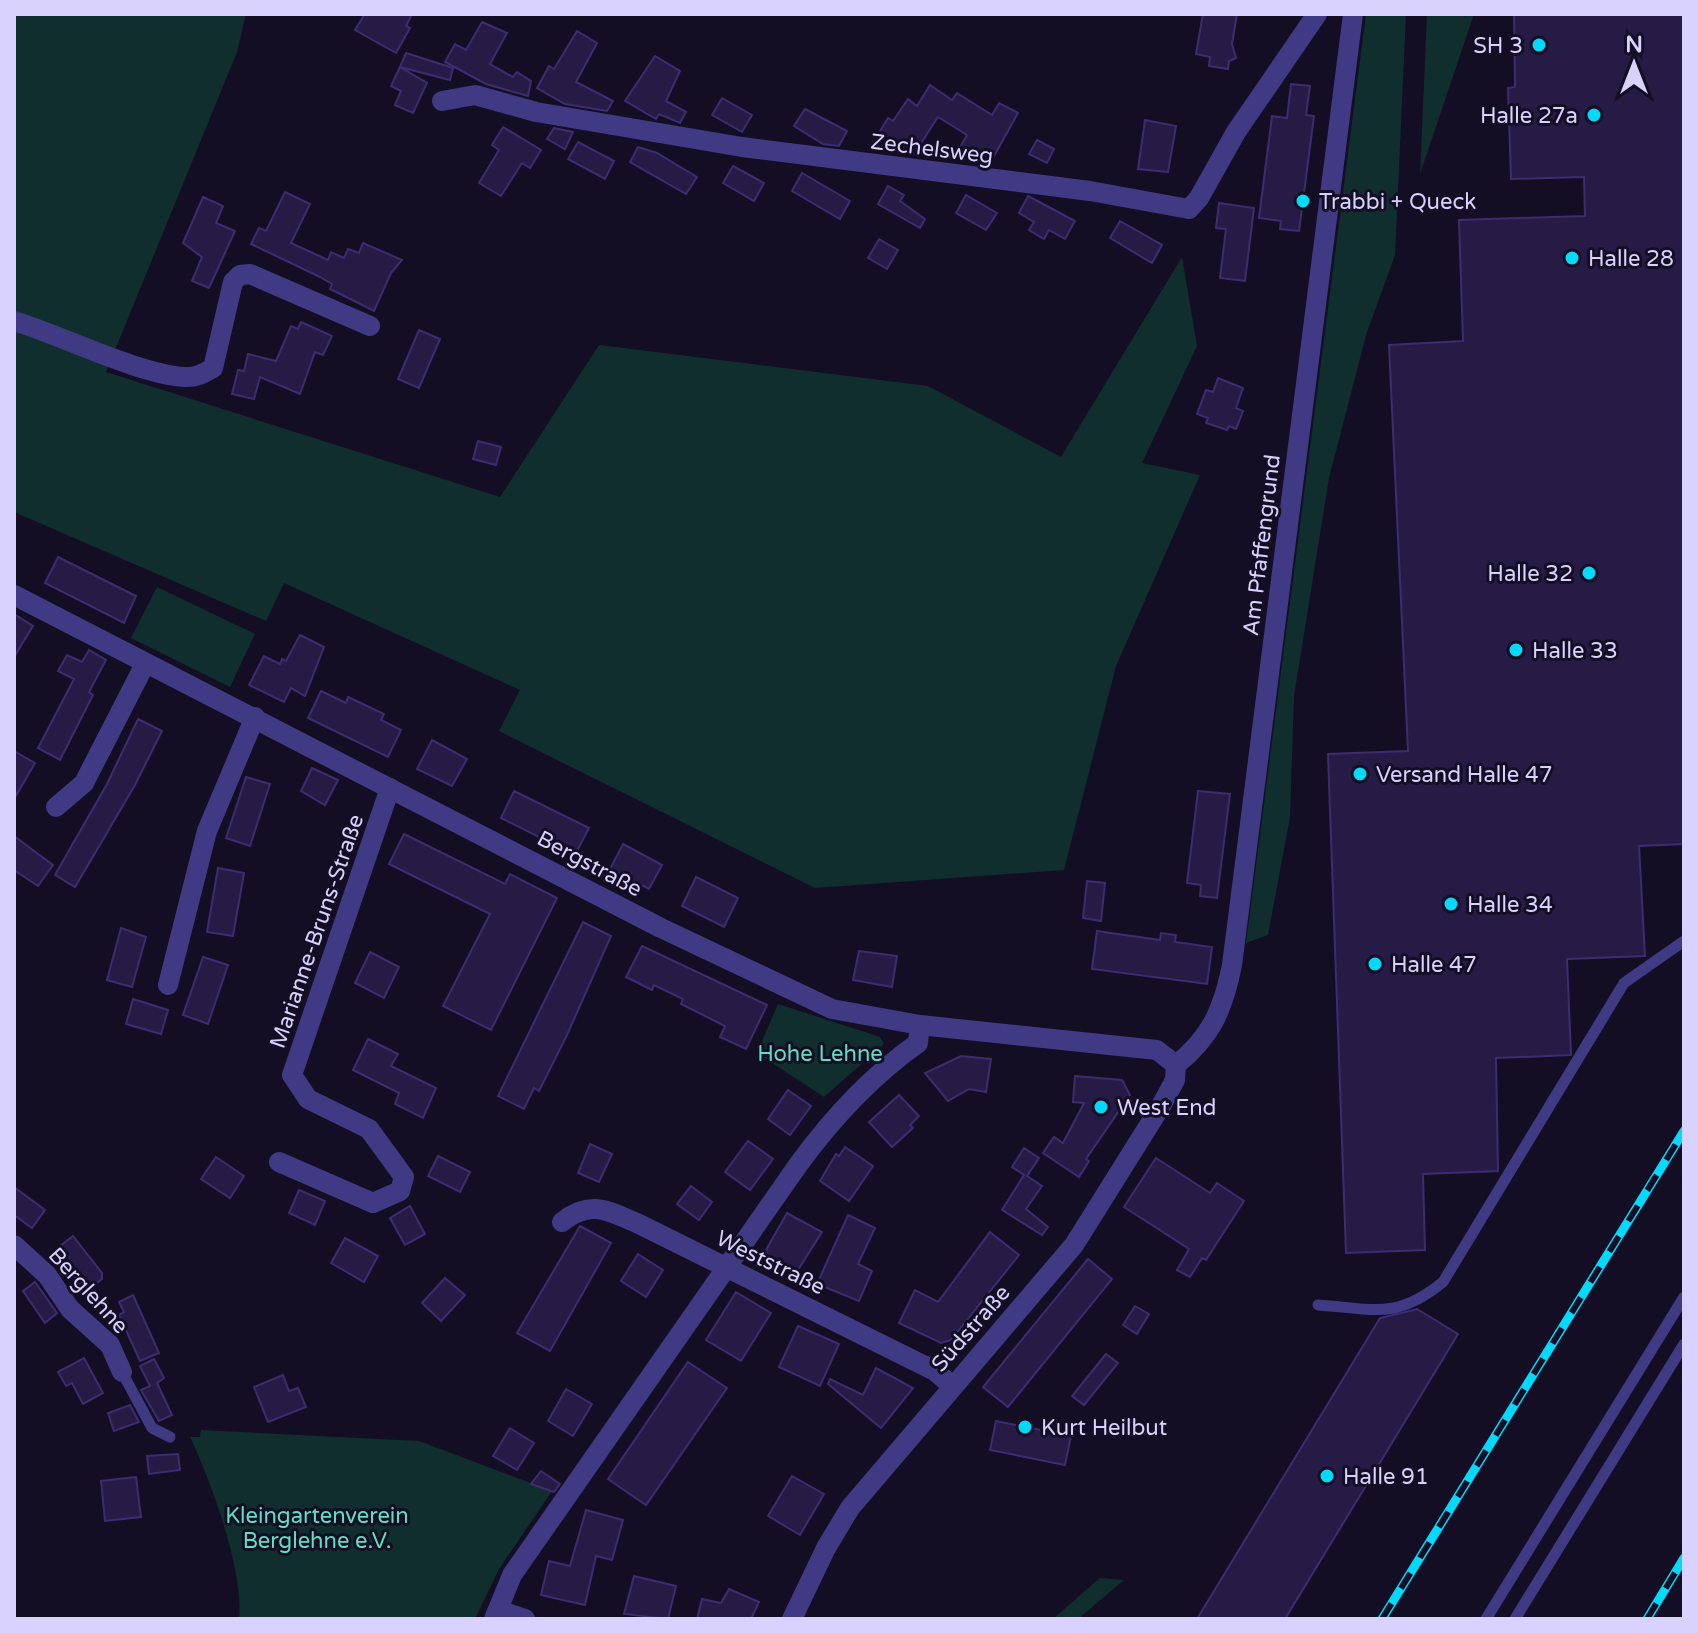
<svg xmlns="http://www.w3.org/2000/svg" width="1698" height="1633" font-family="'Varela Round',sans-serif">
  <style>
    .green { fill: #112e2e }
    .building { fill: #251b45; stroke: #3c2d71; stroke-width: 2 }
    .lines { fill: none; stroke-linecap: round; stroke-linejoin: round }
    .service { stroke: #3f3a83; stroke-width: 11 }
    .minor { stroke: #3f3a83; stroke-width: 20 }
    .rail-casing { stroke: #01dafc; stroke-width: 9 }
    .rail { stroke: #130e24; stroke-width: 6; stroke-dasharray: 18; stroke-linecap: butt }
    .poi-dot { fill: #01dafc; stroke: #130e24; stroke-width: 3 }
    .labels { text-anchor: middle; stroke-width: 6; stroke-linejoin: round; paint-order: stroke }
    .poi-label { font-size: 22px; fill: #d9d2ff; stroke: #130e24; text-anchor: start }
    .street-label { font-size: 22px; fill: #d9d2ff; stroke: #130e24 }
    .park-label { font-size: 22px; fill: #5edfc3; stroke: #130e24 }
  </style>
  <rect width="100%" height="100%" fill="#130e24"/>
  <g class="green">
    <polygon points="14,14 246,14 237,52 106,372 500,497 599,345 928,386 1061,457 1182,257 1197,346 1142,463 1200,475 1116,666 1064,870 815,888 499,731 520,690 284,583 266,621 14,512"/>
    <polygon points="1366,14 1406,14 1395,255 1366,335 1329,478 1294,696 1290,817 1268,935 1246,943"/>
    <polygon points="1427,14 1474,14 1420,174"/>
    <polygon points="157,587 255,634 230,687 131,638"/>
    <polygon points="778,1004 880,1037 884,1044 824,1097 757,1053"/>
    <path d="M201,1430L419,1441L552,1491L499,1569L475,1619H239C244,1571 211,1481 190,1437H200Z"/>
    <polygon points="1100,1578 1124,1580 1078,1619 1053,1619"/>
  </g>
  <g class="building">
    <polygon points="365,14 412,14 406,26 410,28 396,53 355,30"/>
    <polygon points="1203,14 1237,14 1232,44 1236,58 1229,61 1228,69 1209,66 1210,57 1196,54"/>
    <polygon points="1514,14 1684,14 1684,844 1639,846 1645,956 1567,959 1571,1055 1496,1058 1498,1171 1423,1174 1425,1250 1346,1253 1328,754 1408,751 1389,345 1463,341 1459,220 1585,216 1584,177 1511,179 1508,88 1515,87"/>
    <polygon points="482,22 507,33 490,64 513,77 517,72 531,81 528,96 486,84 445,62 455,44 466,50"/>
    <polygon points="577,31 597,43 576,82 613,101 607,111 565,104 537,88 549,66 554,69"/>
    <polygon points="406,53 453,68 450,80 400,67"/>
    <polygon points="655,56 680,71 666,101 686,112 680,123 659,114 656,119 625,101"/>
    <polygon points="400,67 427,83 413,113 395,105 401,91 391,86"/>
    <polygon points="1291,84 1310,86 1306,115 1314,116 1299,231 1280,229 1281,221 1259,218 1272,116 1287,118"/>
    <polygon points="930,85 952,100 957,93 992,115 999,103 1018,113 989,165 960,147 967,135 938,117 914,154 909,151 907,154 877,136 888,118 893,121 908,99 917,106"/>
    <polygon points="722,98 752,115 742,132 712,115"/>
    <polygon points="805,109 847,131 839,146 823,144 794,126"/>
    <polygon points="1145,120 1176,126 1168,172 1138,169"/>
    <polygon points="503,127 541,150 530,168 522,163 501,196 479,183 499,150 492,145"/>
    <polygon points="554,128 573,132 565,149 547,139"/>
    <polygon points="1037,140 1054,149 1047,163 1029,154"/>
    <polygon points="578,142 614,161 605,179 568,159"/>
    <polygon points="638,147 657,153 697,177 686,194 630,162"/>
    <polygon points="733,166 764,183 754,201 723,183"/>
    <polygon points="802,173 850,201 840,219 792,191"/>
    <polygon points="888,186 904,195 900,201 925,219 920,228 878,204"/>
    <polygon points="285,192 310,204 291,243 328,260 331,252 344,258 348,249 359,253 363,243 402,260 391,273 374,311 330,289 332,284 320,277 251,244 259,228 266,231"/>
    <polygon points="966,195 997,213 986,230 956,213"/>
    <polygon points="1028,196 1075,221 1065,239 1049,230 1044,239 1029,230 1034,222 1019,213"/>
    <polygon points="203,197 223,206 216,223 235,231 209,288 192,281 202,257 183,243"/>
    <polygon points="1219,203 1254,208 1245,281 1220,278 1226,229 1216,228"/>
    <polygon points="1120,221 1162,245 1152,263 1110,238"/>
    <polygon points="879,239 898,250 887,269 868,258"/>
    <polygon points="301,322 332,336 323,355 315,352 300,394 260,377 254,399 232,394 238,370 244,371 248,354 276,361 291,326 298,329"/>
    <polygon points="419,330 440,339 419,388 398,379"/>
    <polygon points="1218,378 1243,388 1236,408 1243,411 1236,429 1229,426 1227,430 1206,423 1208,418 1197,414 1206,390 1213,392"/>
    <polygon points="478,441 501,447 496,465 473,459"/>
    <polygon points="58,557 136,596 124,623 45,583"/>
    <polygon points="14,614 33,626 14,657"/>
    <polygon points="300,635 324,647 305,696 291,688 284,702 249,685 264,656 280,664 282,659 286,661"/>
    <polygon points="89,650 106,660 89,692 93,695 60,760 38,748 74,679 58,671 67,655 82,662"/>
    <polygon points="321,691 346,703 348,697 384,714 381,720 401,730 388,757 308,718"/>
    <polygon points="138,719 162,731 135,785 75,887 55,875 107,784"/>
    <polygon points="432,740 467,759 452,786 417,769"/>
    <polygon points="14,751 35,763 14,799"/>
    <polygon points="312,768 338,780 325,805 301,791"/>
    <polygon points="246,777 270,784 250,846 226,838"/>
    <polygon points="514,791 589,828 575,855 501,818"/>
    <polygon points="1198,791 1230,794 1217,898 1200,896 1201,885 1187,883"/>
    <polygon points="404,834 505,884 510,874 557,898 491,1030 443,1006 490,914 389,864"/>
    <polygon points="14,836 53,865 38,886 14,870"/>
    <polygon points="623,844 662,865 649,889 610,869"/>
    <polygon points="218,868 244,873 233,936 207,932"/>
    <polygon points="696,877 738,898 724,927 682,906"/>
    <polygon points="1087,881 1105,883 1101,921 1083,918"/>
    <polygon points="583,922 611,936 567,1035 539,1091 534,1088 524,1109 498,1096"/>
    <polygon points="121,928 146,937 132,987 107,980"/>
    <polygon points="1097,931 1160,940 1161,933 1176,935 1175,942 1212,947 1207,984 1092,969"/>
    <polygon points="642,946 767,1005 746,1049 720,1037 725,1026 681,1004 683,999 654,985 652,990 626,977"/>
    <polygon points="859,951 897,956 892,987 853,980"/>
    <polygon points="370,952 399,967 384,998 355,983"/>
    <polygon points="203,957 228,965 208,1024 183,1015"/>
    <polygon points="133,999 168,1010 161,1034 126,1024"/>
    <polygon points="368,1039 398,1054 391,1066 436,1088 423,1118 395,1104 399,1093 353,1070"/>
    <polygon points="961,1056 991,1059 986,1092 969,1089 948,1101 925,1073"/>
    <polygon points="1075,1076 1122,1080 1130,1095 1086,1159 1089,1161 1079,1177 1043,1153 1054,1137 1063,1143 1084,1103 1073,1102"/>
    <polygon points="788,1090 811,1106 790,1135 768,1119"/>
    <polygon points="899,1095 919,1116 910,1125 913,1128 892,1147 869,1122"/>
    <polygon points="748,1141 773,1159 750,1190 725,1172"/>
    <polygon points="590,1144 612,1154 599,1182 578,1173"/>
    <polygon points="845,1147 873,1166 849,1201 820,1181 836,1154 839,1156"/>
    <polygon points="1024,1148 1039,1158 1027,1176 1042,1186 1026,1209 1048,1227 1042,1235 1002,1210 1024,1175 1012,1167"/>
    <polygon points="438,1156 470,1172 460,1192 428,1176"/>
    <polygon points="216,1157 244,1176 230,1198 201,1179"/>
    <polygon points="1156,1158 1210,1193 1217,1183 1244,1201 1206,1260 1202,1258 1190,1277 1177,1270 1189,1249 1124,1207"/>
    <polygon points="691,1186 712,1202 699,1220 677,1204"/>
    <polygon points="14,1187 45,1210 32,1228 14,1215"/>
    <polygon points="299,1190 325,1201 315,1225 289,1213"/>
    <polygon points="410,1206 425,1234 405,1245 390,1218"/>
    <polygon points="787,1213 822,1232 796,1273 768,1258 766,1250"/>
    <polygon points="848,1215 875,1228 858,1264 872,1271 859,1301 817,1284"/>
    <polygon points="580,1226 611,1243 550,1351 517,1333"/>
    <polygon points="990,1232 1019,1255 951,1340 941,1343 899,1323 915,1290 938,1302"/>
    <polygon points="73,1236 102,1273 102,1279 86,1291 55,1250"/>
    <polygon points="345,1238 378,1256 364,1282 331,1263"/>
    <polygon points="638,1254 663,1270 646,1297 621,1281"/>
    <polygon points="1088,1259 1112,1279 1008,1407 983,1387"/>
    <polygon points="445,1278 465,1295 441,1321 422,1303"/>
    <polygon points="35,1282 57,1313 45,1323 23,1291"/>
    <polygon points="736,1292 771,1313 741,1361 706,1340"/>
    <polygon points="133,1295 159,1353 140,1361 119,1315 124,1312 119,1302"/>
    <polygon points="1135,1306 1149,1314 1137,1334 1123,1325"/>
    <polygon points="1417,1309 1458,1334 1285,1619 1197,1619 1380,1318"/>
    <polygon points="798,1326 839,1344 820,1386 779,1367"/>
    <polygon points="1106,1354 1118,1363 1084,1405 1072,1396"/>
    <polygon points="84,1358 103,1393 83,1404 72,1383 66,1386 58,1372"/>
    <polygon points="154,1359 164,1378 157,1383 172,1415 159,1421 141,1390 150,1386 140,1366"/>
    <polygon points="688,1362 727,1388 646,1505 608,1479"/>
    <polygon points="876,1368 913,1388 881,1428 828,1384 830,1379 863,1395"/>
    <polygon points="283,1375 289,1391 298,1388 306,1407 268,1422 254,1387"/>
    <polygon points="566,1389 592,1404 573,1436 548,1421"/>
    <polygon points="130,1405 139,1422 114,1431 108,1413"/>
    <polygon points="996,1421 1071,1436 1065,1465 990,1450"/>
    <polygon points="510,1428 534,1443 517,1470 493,1456"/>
    <polygon points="178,1454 180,1470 149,1474 147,1456"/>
    <polygon points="541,1471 560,1484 554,1492 531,1484"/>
    <polygon points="792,1476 824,1494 800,1535 768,1516"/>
    <polygon points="136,1477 141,1517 105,1521 101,1481"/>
    <polygon points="586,1510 623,1520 612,1560 596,1556 585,1605 541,1595 549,1561 570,1566"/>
    <polygon points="634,1576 676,1586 668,1619 624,1614"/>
    <polygon points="729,1589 759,1602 751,1619 697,1619 702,1599 721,1603"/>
  </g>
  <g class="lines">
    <g class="service">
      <path d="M1318,1305C1375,1309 1396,1320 1443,1282L1624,983L1684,941"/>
      <polyline points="122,1372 152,1428 170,1437"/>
      <polyline points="1486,1619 1684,1297"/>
      <polyline points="1515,1619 1684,1344"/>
    </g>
    <g class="minor">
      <polyline points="442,101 475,95 536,112 742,147 1090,191 1189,209 1199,198 1236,132 1317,14"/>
      <path d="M14,321C63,336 138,374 185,377C196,378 204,373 213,368L233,282L240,275L250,274L370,326"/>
      <polyline points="14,595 661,928 832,1009 920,1025 1157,1050 1176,1065"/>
      <polyline points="56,807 84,783 145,664"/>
      <polyline points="168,985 207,831 255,717"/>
      <path d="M1176,1065C1211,1037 1223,1010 1232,965L1353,14"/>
      <polyline points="279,1162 373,1203 400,1191 404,1177 369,1129 308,1099 292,1075 390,788"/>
      <path d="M562,1222C591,1199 608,1211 639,1224L935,1371L952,1386"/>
      <polyline points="14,1245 47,1275 70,1309 110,1345 122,1372"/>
      <polyline points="498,1610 525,1619"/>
      <path d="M494,1619L512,1575L798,1165C833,1117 870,1077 918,1043L920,1025"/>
      <polyline points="792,1619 826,1548 850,1508 1074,1245 1161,1106 1175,1080 1176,1065"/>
    </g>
    <g class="rail-casing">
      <g id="rail">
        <polyline points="1382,1619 1684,1131"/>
        <polyline points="1647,1619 1684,1558"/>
      </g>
    </g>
    <use href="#rail" class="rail"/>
  </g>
  <g class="poi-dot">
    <circle cx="1539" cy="45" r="8"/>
    <circle cx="1594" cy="115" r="8"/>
    <circle cx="1303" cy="201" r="8"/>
    <circle cx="1572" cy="258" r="8"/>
    <circle cx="1589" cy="573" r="8"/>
    <circle cx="1516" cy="650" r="8"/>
    <circle cx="1360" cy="774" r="8"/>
    <circle cx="1451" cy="904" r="8"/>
    <circle cx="1375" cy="964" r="8"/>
    <circle cx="1101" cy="1107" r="8"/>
    <circle cx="1025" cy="1427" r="8"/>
    <circle cx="1327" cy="1476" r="8"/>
  </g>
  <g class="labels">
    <g class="poi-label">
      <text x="1523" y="53" text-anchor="end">SH 3</text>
      <text x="1578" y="123" text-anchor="end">Halle 27a</text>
      <text x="1319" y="209">Trabbi + Queck</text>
      <text x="1588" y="266">Halle 28</text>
      <text x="1573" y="581" text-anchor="end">Halle 32</text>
      <text x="1532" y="658">Halle 33</text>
      <text x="1376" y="782">Versand Halle 47</text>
      <text x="1467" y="912">Halle 34</text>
      <text x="1391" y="972">Halle 47</text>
      <text x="1117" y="1115">West End</text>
      <text x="1041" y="1435">Kurt Heilbut</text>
      <text x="1343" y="1484">Halle 91</text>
    </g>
    <g class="street-label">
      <text transform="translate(932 148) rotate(7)" y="8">Zechelsweg</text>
      <text transform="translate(1261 545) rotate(-83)" y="8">Am Pfaffengrund</text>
      <text transform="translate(590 863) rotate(28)" y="8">Bergstraße</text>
      <text transform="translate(316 931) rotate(-71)" y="8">Marianne-Bruns-Straße</text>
      <text transform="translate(771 1262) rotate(26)" y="8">Weststraße</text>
      <text transform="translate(89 1290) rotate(48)" y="8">Berglehne</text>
      <text transform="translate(970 1328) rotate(-49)" y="8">Südstraße</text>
    </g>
    <g class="park-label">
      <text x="820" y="1061">Hohe Lehne</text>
      <text x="317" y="1523">Kleingartenverein<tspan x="317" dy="25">Berglehne e.V.</tspan></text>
    </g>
  </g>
  <rect width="1698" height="1633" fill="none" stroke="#d9d2ff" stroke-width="32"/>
  <g transform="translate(1634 64)" stroke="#130e24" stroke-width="6" paint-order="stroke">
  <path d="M0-6L14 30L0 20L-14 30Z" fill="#d9d2ff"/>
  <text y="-12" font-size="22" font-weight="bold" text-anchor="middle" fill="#d9d2ff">N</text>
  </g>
</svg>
